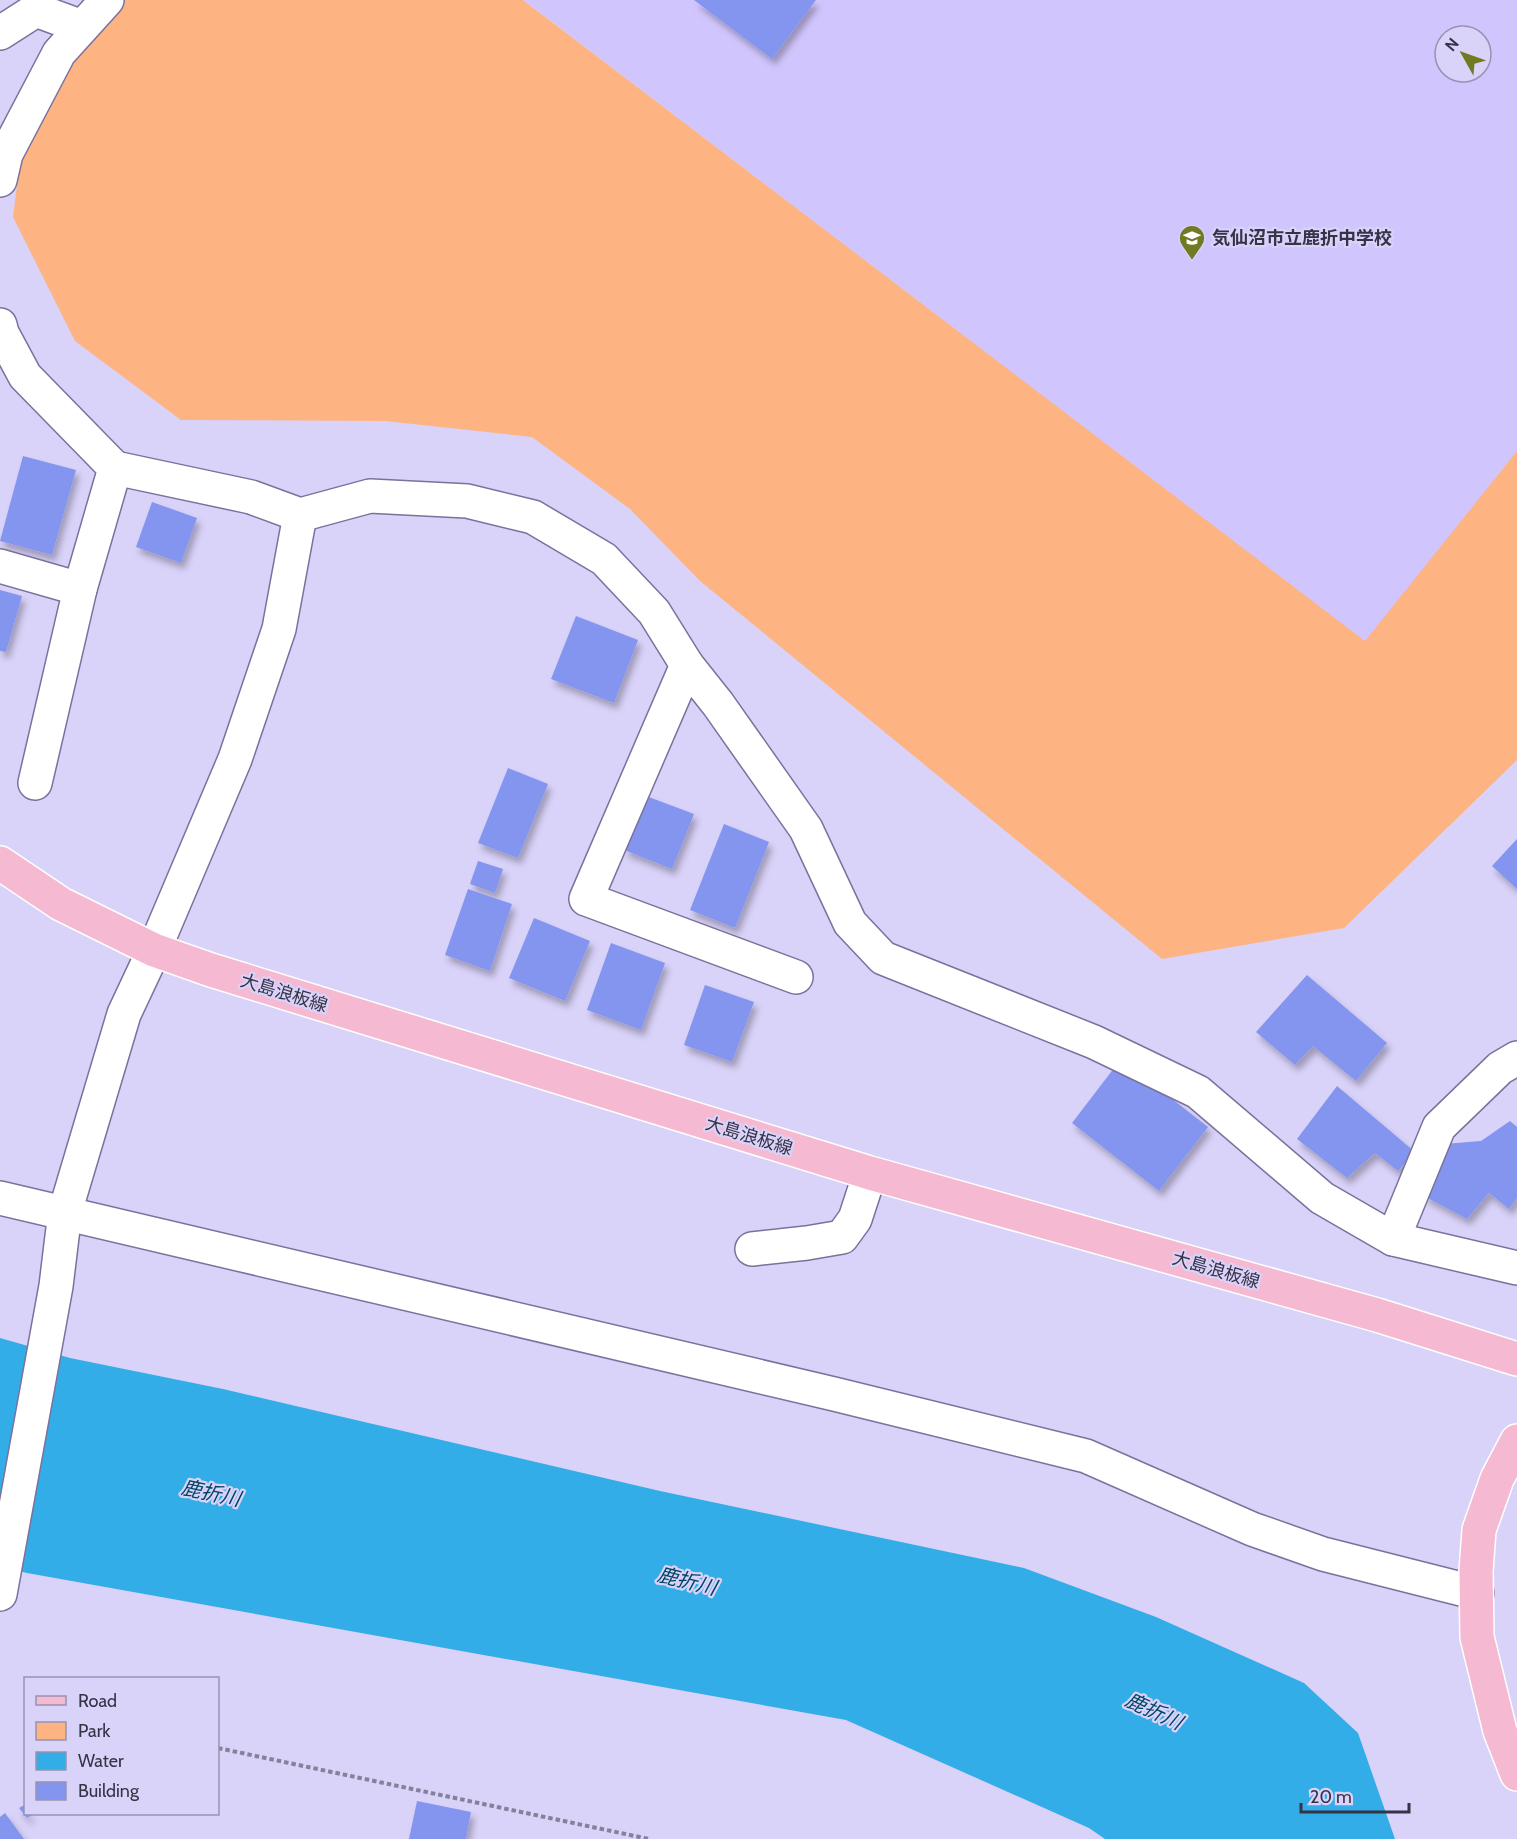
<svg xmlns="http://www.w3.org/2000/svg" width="1517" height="1839" font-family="Cabin,'Noto Sans JP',sans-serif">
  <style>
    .built { fill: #d1c5fd; fill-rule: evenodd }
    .green { fill: #feb382 }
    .water { fill: #33ade7 }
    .building { fill: #8395ee; filter: url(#shadow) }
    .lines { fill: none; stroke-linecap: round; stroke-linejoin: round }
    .minor-casing { stroke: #7a719d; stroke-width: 36 }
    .major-casing { stroke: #fff; stroke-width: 36 }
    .path { stroke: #85809c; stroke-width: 4; stroke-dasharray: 4.5 3; stroke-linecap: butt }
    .minor { stroke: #fff; stroke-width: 33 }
    .major { stroke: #f5b9d2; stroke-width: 33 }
    .labels { text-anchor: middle; stroke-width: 4.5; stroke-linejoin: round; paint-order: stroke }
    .poi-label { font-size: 18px; font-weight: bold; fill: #373346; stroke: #d9d2f9; text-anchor: start }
    .street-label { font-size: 18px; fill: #373346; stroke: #d9d2f9 }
    .water-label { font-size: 20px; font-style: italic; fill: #004663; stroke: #d9d2f9 }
  </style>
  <defs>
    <filter id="shadow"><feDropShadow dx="3.5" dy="6" stdDeviation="3" flood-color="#0004"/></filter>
  </defs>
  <rect width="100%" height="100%" fill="#d9d2f9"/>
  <path class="built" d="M524,0H1517V451L1365,642ZM1445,36H1481V72H1445Z"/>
  <polygon class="green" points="83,0 523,0 1365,641 1517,451 1517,760 1344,928 1162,959 700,581 630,509 532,437 385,421 181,420 75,341 13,217 32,66"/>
  <polygon class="water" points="0,1338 70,1358 223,1389 660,1491 1024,1568 1156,1617 1304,1683 1358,1733 1395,1839 1105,1839 1089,1828 846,1720 27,1573 0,1566"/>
  <g class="building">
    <polygon points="694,0 816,0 772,59"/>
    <polygon points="23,456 76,470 52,555 0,541"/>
    <polygon points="152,502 197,518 181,563 136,547"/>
    <polygon points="0,590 22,596 6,652 0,651"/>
    <polygon points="576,616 638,640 614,703 551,679"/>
    <polygon points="508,768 548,784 518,858 478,843"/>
    <polygon points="646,796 694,814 672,869 624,850"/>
    <polygon points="724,824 769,842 735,928 690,910"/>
    <polygon points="1517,839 1517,889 1492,866"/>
    <polygon points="478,861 503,869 495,893 470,884"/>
    <polygon points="468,889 512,904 490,971 445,955"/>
    <polygon points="534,918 590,941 565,1001 509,978"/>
    <polygon points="611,943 665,963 641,1030 587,1010"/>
    <polygon points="1307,975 1387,1043 1356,1081 1313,1046 1295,1065 1256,1032"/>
    <polygon points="705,985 754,1002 732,1062 684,1045"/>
    <polygon points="1121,1059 1208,1127 1159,1191 1072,1123"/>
    <polygon points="1337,1086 1415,1152 1398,1171 1375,1153 1347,1178 1297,1139"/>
    <polygon points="1510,1121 1517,1127 1517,1198 1509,1209 1489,1193 1467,1219 1424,1196 1444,1144 1481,1141"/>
    <polygon points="417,1801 471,1812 466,1839 409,1839"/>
    <polygon points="26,1804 26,1814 33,1814 27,1818 19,1808"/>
    <polygon points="5,1813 24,1839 0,1839 0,1817"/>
  </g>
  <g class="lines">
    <g class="minor-casing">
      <g id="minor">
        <polyline points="0,33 36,10 82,27"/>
        <polyline points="0,180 6,154 59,53 107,0"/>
        <polyline points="0,325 2,333 25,376 115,468 80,589 35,783"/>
        <polyline points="115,468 251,497 300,515 370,496 467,501 533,517 604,559 654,612 687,665 718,704 806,829 850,923 883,958 1094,1042 1198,1092 1322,1198 1393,1239"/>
        <polyline points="0,566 80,589"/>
        <polyline points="687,665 586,899 796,977"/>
        <polyline points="1517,1058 1500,1068 1439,1127 1393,1239 1517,1268"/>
        <polyline points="0,1198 834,1394 1086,1456 1252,1529 1323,1554 1477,1593"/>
        <polyline points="752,1249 807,1243 842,1237 855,1219 870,1173"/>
        <polyline points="0,1594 56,1286 65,1212 124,1014 154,950 235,759 279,629 300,515"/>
      </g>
    </g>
    <g class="major-casing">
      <g id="major">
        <polyline points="0,863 61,904 154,950 211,970 870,1173 1377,1315 1517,1359"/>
        <polyline points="1517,1441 1497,1479 1479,1530 1476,1571 1477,1637 1500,1731 1517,1774"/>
      </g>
    </g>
    <polyline class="path" points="218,1748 649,1839"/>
    <use href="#minor" class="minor"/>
    <use href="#major" class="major"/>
  </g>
  <defs>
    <g id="school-pin" transform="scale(1.35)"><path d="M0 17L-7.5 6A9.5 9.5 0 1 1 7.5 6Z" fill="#727923" stroke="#d9d2f9"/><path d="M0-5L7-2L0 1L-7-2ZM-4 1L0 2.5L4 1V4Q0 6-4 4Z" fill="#fff"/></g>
  </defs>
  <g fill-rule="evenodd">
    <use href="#school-pin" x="1192" y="238"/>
  </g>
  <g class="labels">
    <g class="poi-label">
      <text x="1212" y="244">気仙沼市立鹿折中学校</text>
    </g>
    <g class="street-label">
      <text transform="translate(284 993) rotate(17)" y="6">大島浪板線</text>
      <text transform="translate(749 1136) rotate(17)" y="6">大島浪板線</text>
      <text transform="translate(1216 1270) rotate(16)" y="6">大島浪板線</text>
    </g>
    <g class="water-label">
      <text transform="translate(211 1493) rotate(12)" y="7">鹿折川</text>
      <text transform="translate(687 1581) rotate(14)" y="7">鹿折川</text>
      <text transform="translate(1154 1711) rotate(25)" y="7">鹿折川</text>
    </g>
  </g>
  <rect x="24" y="1677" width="195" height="138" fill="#d9d2f9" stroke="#9892b1" stroke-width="1.5"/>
  <rect x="36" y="1696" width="30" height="9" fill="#f5b9d2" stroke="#9892b1" stroke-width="1.5"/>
  <text x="78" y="1707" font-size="18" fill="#373346">Road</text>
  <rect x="36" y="1722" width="30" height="18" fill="#feb382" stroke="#9892b1" stroke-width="1.5"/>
  <text x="78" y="1737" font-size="18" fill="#373346">Park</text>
  <rect x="36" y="1752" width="30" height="18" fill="#33ade7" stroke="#9892b1" stroke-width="1.5"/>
  <text x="78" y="1767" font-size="18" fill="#373346">Water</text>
  <rect x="36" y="1782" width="30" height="18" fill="#8395ee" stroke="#9892b1" stroke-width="1.5"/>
  <text x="78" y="1797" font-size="18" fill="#373346">Building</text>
  <g transform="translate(1463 54) rotate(310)"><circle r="28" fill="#d9d2f9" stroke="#9892b1" stroke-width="1.5"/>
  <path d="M0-4.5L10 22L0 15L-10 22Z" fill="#727923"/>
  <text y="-9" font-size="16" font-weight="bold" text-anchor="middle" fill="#373346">N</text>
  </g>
  <path d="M1301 1803v9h108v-9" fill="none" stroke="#373346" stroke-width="3"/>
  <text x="1310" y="1803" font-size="18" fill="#373346" stroke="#d9d2f9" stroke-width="4.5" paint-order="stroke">20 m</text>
</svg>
